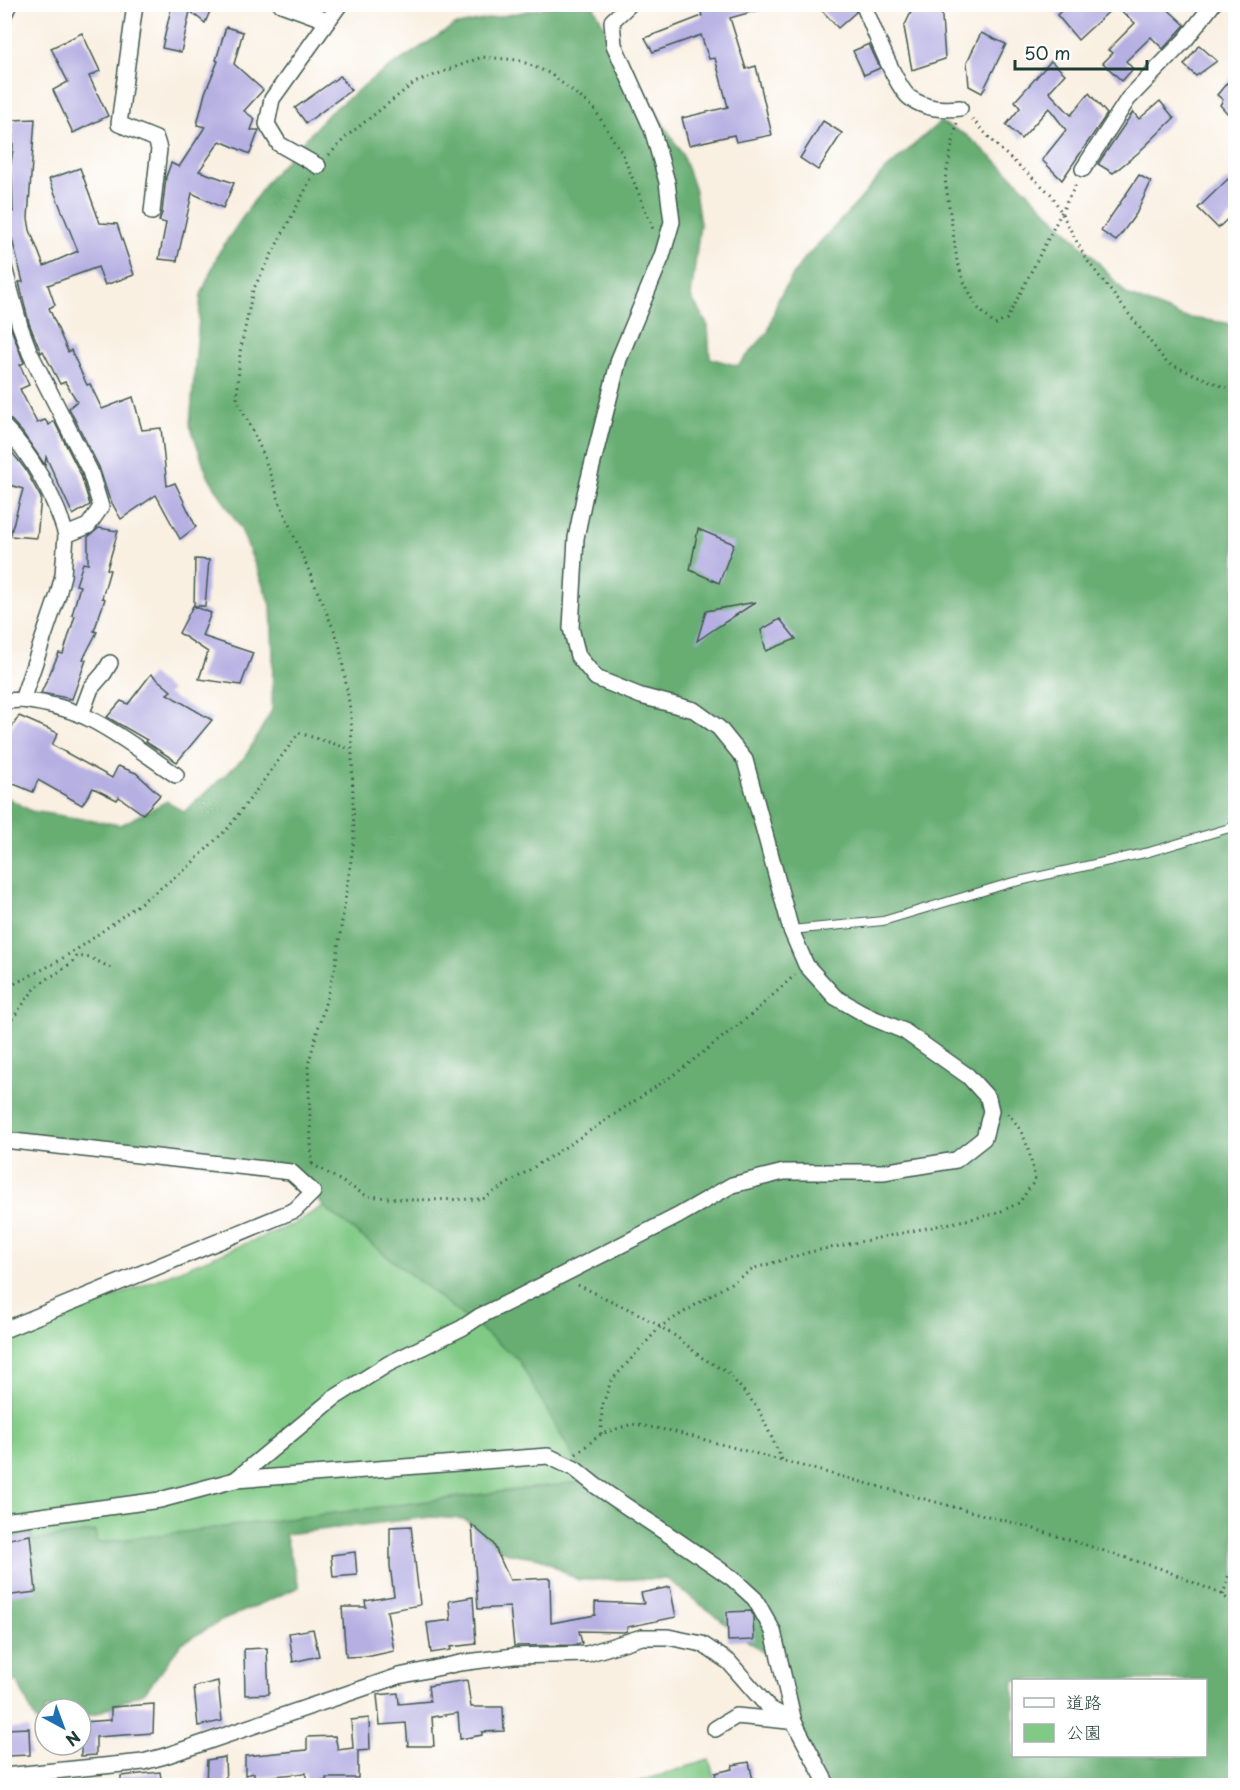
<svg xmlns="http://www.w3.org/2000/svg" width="1240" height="1790" font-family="'Playpen Sans','Klee One',sans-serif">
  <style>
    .green { fill: #81ca86; stroke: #50845d; stroke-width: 1.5 }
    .forest { fill: #68ae73; stroke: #447654; stroke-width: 1.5; fill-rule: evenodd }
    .building { fill: #b5afe2 }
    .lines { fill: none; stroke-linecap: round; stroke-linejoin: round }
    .service-casing { stroke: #40584e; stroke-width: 10 }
    .minor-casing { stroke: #40584e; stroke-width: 18 }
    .path { stroke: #40584e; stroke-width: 3; stroke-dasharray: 1.5 4.5; stroke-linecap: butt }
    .service { stroke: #fff; stroke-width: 8 }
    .minor { stroke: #fff; stroke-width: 15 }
  </style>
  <rect width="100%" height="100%" fill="#fff"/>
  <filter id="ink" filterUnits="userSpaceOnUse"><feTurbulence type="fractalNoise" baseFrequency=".0167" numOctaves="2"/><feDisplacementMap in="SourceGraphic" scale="12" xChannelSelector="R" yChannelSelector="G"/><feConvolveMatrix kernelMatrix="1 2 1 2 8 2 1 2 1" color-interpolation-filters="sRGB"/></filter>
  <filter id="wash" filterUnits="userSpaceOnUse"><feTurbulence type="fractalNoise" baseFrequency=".008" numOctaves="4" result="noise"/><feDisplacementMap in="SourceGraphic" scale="24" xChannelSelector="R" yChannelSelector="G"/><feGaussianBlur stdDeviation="1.35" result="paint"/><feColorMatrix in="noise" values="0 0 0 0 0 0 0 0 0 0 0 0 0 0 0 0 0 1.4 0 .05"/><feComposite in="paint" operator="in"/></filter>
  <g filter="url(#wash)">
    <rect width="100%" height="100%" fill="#f9f0e2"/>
    <g class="green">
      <polygon points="323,1206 518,1359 588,1481 96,1544 94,1531 33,1542 30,1535 5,1540 5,1341 294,1224"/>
      <polygon points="709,1760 717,1785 629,1785"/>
    </g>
    <path class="forest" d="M557,5H593L614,45L682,154L695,191L700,224L691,297L708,326L710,358L738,366L768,332L778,299L802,261L858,202L881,174L940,122L966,135L1005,169L1096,260L1127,295L1183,317L1227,323L1235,328V1785H828L794,1722L782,1667L667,1579L578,1580L540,1558L504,1552L464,1519L431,1517L285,1534L299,1587L219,1622L182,1643L145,1692L93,1715L81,1716V1709H45V1720L36,1721L17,1681L5,1683V1540L30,1535L33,1541L95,1531L97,1543L587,1481L518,1359L323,1206L313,1192L292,1172L5,1140V796L31,811L121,825L167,801L184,812L245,757L272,710L273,655L271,606L241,529L207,474L190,425L201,295L219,252L268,180L328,114L372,79L453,26ZM1014,1680H1206V1756H1014Z"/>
    <g id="blocks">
      <g class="building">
        <polygon points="172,4 213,4 205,23 190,11 181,52 162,48"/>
        <polygon points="699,4 761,4 762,9 730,18 746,69 756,66 772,135 736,142 734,135 689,145 682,118 728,107 715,58 709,59 701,35 653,52 645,38 702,16"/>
        <polygon points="816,4 853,4 856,12 838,28"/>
        <polygon points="915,4 941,4 945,59 912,70 904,27"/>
        <polygon points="1068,4 1162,4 1185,25 1163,49 1151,37 1126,61 1133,69 1122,81 1103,63 1113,53 1108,50 1135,23 1115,6 1078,40 1057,15"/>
        <polygon points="226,27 243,32 234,64 263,90 244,111 255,119 251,130 259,130 250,154 220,141 199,171 234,183 223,208 192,193 177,261 159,259 166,223 159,221 162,213 166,177 171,163 179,167 205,127 197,125 205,93 218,61 216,60"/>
        <polygon points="82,33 100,71 89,76 108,116 73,133 53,90 68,82 51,48"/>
        <polygon points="981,33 1006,44 982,93 969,86 967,62"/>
        <polygon points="869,44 880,68 864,75 853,51"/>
        <polygon points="1199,45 1217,61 1196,76 1184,65"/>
        <polygon points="1051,61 1065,74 1049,92 1071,115 1089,93 1107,114 1062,180 1042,160 1066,130 1049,108 1021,139 1006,125 1020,108 1015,101"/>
        <polygon points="1236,72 1236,111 1234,109 1228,114 1220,105 1223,100 1217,95"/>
        <polygon points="340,76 351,90 306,123 295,108"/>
        <polygon points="1160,101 1174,118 1138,153 1113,173 1098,164 1133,112 1139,119"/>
        <polygon points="35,119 28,218 30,230 44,266 78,251 49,179 80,168 100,223 117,224 134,275 105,285 98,267 48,285 55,305 49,308 68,352 71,350 87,385 90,384 102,409 133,397 142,430 161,428 167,486 175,483 196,527 180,539 156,495 121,519 109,498 99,467 69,408 77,401 65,382 60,384 43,351 41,353 29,323 19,282 23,282 12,239 7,240 6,212 13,212 12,175 9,174 13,150 13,120"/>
        <polygon points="823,121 842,133 818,170 800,158"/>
        <polygon points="1139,175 1151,182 1136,214 1116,241 1101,231"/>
        <polygon points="1228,179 1236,187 1236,211 1218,228 1198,208"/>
        <polygon points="10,326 24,363 20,365 29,385 20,389 37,423 45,420 49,425 54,421 81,475 90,505 73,515 46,457 45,465 22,432 11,420 4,418 4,328"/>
        <polygon points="4,442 25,469 41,498 37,538 10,536 23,489 4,483"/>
        <polygon points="99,528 118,531 107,569 110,570 102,598 105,599 94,631 97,632 83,659 86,660 72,699 41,693 59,653 63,654 75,616 72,615 80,586 76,585 83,563 88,564 88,537"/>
        <polygon points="698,529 734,544 719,583 690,570"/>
        <polygon points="195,559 209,560 205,606 194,606"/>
        <polygon points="756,602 719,626 697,641 706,611"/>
        <polygon points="193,606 211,613 202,636 253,653 241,685 199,679 208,652 179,633"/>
        <polygon points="780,619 796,639 766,651 761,630"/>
        <polygon points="151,674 171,691 167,694 212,720 177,762 146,742 147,740 107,717 121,701 128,704"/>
        <polygon points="19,716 58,733 52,745 112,778 118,766 136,773 160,795 143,814 119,797 117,800 93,788 82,805 38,780 33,792 4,780 4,739"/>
        <polygon points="472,1525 493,1543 510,1580 550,1578 551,1623 595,1615 595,1602 644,1604 641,1593 670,1587 676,1617 627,1627 627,1631 624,1632 579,1631 582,1643 576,1645 514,1646 510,1607 478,1609"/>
        <polygon points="411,1526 420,1605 387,1611 394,1651 371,1656 346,1657 342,1607 366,1607 365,1601 394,1596 390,1566 390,1527"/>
        <polygon points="30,1535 36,1592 4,1596 4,1540"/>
        <polygon points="355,1552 357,1575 333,1577 331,1555"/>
        <polygon points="473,1597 476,1644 450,1647 451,1650 431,1653 427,1623 451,1620 449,1601"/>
        <polygon points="751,1611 753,1615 754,1640 728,1641 727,1612"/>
        <polygon points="313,1629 319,1656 293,1662 289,1633"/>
        <polygon points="267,1648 269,1694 245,1695 244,1649"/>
        <polygon points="467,1680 471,1707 503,1707 504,1731 482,1732 482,1735 460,1739 458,1713 432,1717 434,1746 408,1746 406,1723 380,1725 377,1695 398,1693 399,1704 430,1701 428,1686"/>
        <polygon points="218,1681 222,1721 198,1726 194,1687"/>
        <polygon points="154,1704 153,1733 96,1737 96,1755 81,1756 81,1722 111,1720 111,1707"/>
        <polygon points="369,1718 370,1750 358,1751 358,1778 326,1778 326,1781 306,1781 306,1773 254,1778 254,1773 245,1775 245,1756 307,1750 307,1737 335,1736 338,1750 353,1748 351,1720"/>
        <polygon points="29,1728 30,1755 5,1756 4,1729"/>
        <polygon points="225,1757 226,1785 206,1785 207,1760"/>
        <polygon points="749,1762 754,1785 718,1785 715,1773 732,1769 733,1765"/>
        <polygon points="160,1772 162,1785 121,1785 121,1776"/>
      </g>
    </g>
  </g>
  <g filter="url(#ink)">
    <use href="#blocks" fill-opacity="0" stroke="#40584e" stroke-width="1.5"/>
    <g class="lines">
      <g class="service-casing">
        <polyline id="service" points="791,930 883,921 1010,883 1149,852 1236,826"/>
      </g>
      <g class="minor-casing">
        <g id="minor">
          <polyline points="135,4 119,124 156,139 159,149 152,212"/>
          <polyline points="281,4 328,21"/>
          <path d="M863,4C872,24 895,87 910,98C926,109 942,110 960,108"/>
          <polyline points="4,15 9,4"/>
          <polyline points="318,166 279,144 267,124 272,99 340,4"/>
          <polyline points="1083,169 1128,99 1186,39 1213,4"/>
          <polyline points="4,267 20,326 30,353 90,471 101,507 88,526 66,535 63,575 58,595 22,700 4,701"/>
          <path d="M4,427C31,453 56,500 66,535"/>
          <path d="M22,700C45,703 69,708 90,719C120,734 148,756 176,775"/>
          <polyline points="81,715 91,688 104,673 110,663"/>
          <polyline points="4,1140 291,1172 313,1192 295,1210 4,1330"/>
          <polyline points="235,1480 334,1398 388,1364 462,1328 480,1316 515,1299 678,1216 732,1185 784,1172 883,1172 956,1160 984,1138 991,1111 988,1098 968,1076 904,1031 870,1017 835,997 806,965 791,930 745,760 719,728 694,710 641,696 596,678 578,656 571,628 576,538 585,494 619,359 662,256 672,222 667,182 652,129 614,45 612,21 630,4"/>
          <polyline points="4,1521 160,1500 235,1480 548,1456 575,1469 596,1486 681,1543 732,1578 755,1599 773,1631 794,1722 828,1786"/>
          <polyline points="715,1729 736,1716 788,1721"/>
          <polyline points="4,1776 143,1762 165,1756 399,1676 460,1663 514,1656 587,1654 642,1637 668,1637 702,1644 729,1662 769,1708 794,1722"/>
        </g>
      </g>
      <g class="path">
        <polyline points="972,119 999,148 1052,195 1086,259 1167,363 1236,392"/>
        <polyline points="957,123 945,179 957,260 963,280 977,307 995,325 1007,319 1077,182"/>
        <polyline points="329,155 347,136 414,83 482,57 518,60 549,73 593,107 623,155 653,229"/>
        <polyline points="311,179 253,290 240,352 237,399 262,451 280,503 339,642 351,714 354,840 335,968 308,1065 312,1168"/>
        <polyline points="4,989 55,963 85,944 186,869 229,827 299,733 351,749"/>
        <path d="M4,1028C16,1016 24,1001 35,989C49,974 63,974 77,956L91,958L113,969"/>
        <polyline points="312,1164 367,1196 413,1200 483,1199 558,1152 678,1072 752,1014 795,975"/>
        <polyline points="578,1285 639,1314 677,1337 701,1357 728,1373 758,1408 783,1462"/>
        <path d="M601,1434L602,1407L611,1381L660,1327L755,1268L810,1252L995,1214L1019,1203L1035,1180C1030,1153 1026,1131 1006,1112"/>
        <polyline points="576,1454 601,1434 632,1424 672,1431 1025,1526 1162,1569 1223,1595 1236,1607"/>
        <polyline points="1223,1595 1229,1574 1236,1568"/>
      </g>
      <use href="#service" class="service"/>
      <use href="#minor" class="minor"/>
    </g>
  </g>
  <rect width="1240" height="1790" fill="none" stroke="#fff" stroke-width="24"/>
  <rect x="1012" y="1679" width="195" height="78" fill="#ffffff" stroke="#a5b1ae" stroke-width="1.5"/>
  <rect x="1024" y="1698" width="30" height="9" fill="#ffffff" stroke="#a5b1ae" stroke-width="1.5"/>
  <text x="1066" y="1709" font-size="18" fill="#1f3d34">道路</text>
  <rect x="1024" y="1724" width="30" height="18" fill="#81ca86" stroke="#a5b1ae" stroke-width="1.5"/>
  <text x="1066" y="1739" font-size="18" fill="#1f3d34">公園</text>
  <g transform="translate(63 1727) rotate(139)"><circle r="28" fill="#ffffff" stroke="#a5b1ae" stroke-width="1.5"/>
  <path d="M0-4.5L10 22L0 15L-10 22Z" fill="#1f6fb2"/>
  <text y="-9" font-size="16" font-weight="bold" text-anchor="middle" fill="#1f3d34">N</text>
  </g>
  <path d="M1015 60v9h132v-9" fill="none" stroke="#1f3d34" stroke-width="3"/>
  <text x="1024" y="60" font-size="18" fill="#1f3d34" stroke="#ffffff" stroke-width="4.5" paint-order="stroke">50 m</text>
</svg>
